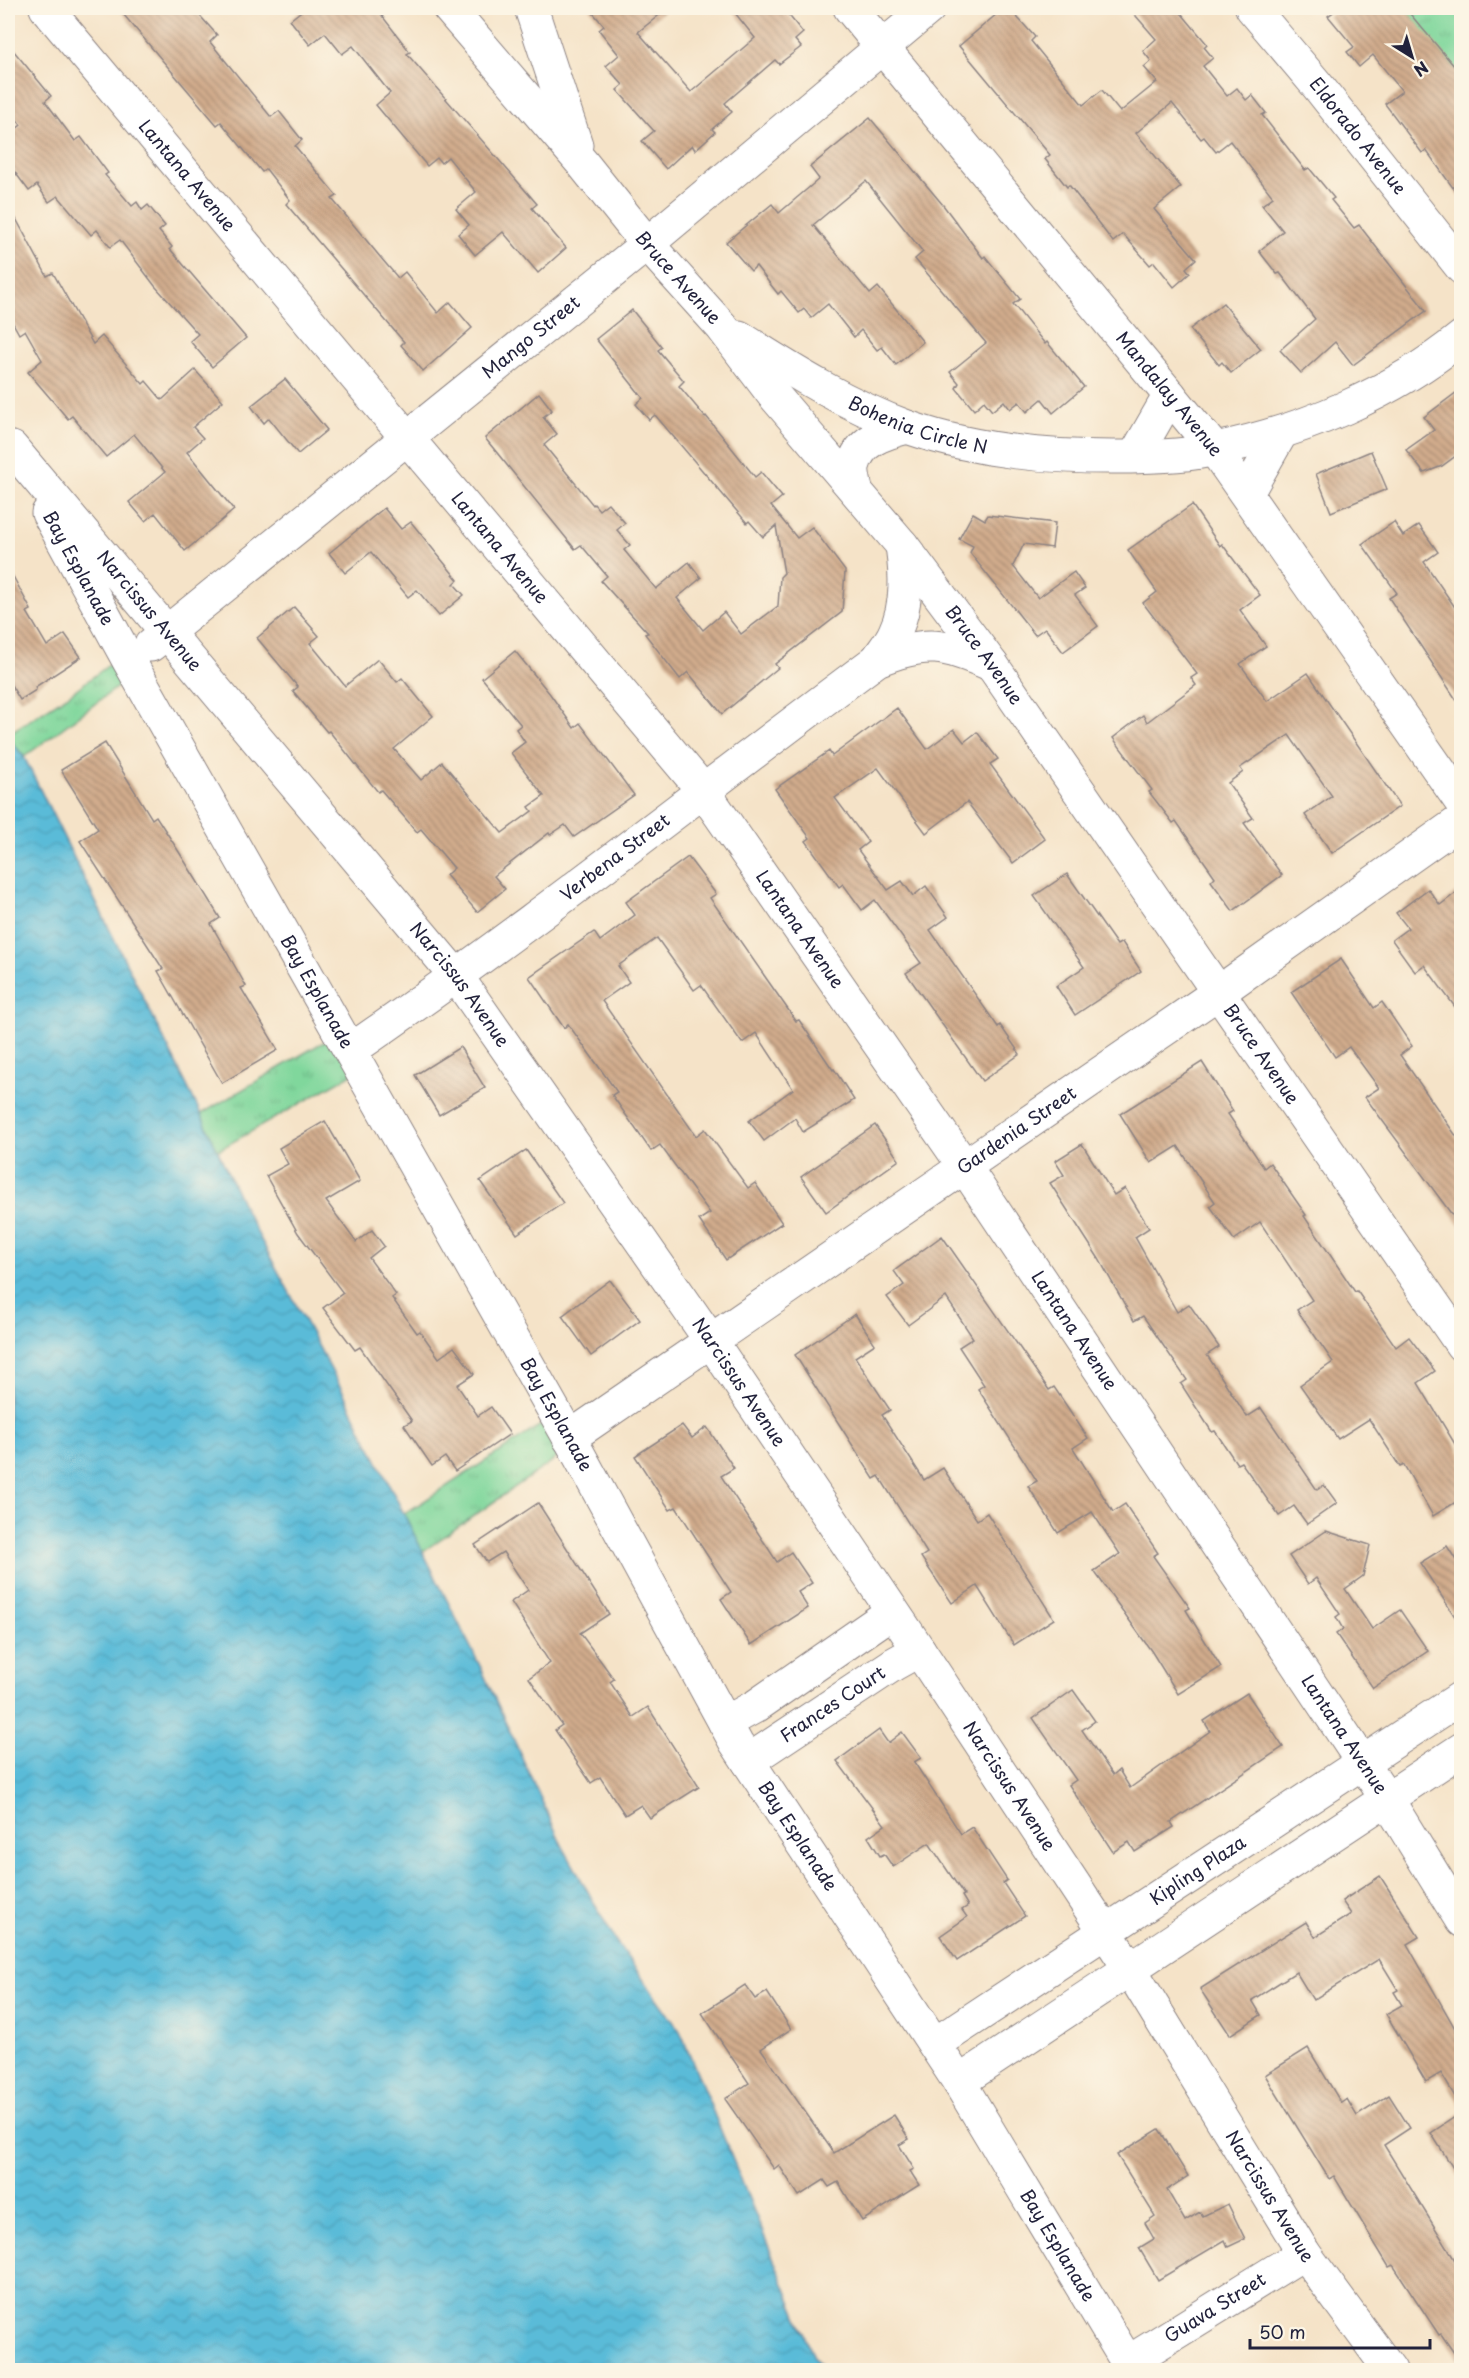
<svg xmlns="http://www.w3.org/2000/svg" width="1469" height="2378" font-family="'Playpen Sans',sans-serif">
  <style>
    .park { fill: url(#park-tufts); stroke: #517c6c; stroke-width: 1.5 }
    .water { fill: url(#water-waves); stroke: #3e6e8a; stroke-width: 1.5 }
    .building { fill: url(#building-back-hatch) }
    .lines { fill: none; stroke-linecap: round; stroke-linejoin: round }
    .minor-casing { stroke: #8c8282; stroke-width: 35 }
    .minor { stroke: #fff; stroke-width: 33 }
    .labels { text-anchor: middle; stroke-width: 4.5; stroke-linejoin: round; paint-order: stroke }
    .street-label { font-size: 18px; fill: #22223b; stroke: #fcf5e5 }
  </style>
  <defs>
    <pattern id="park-tufts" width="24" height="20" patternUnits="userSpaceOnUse" patternTransform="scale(1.5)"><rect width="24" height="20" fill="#80d79c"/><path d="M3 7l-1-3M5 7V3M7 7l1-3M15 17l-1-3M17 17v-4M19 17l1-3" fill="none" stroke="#6eb887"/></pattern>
    <pattern id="water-waves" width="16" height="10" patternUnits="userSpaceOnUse" patternTransform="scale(1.5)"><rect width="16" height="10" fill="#5abbd8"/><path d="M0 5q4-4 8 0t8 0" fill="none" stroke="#4ea0ba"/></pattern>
    <pattern id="building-back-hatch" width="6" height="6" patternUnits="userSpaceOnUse" patternTransform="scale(1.5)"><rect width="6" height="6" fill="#d1ac8c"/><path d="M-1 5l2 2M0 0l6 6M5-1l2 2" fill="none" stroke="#a98c74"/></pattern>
  </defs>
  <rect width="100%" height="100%" fill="#fcf5e5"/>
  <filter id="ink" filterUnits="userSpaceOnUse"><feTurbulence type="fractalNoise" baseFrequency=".0167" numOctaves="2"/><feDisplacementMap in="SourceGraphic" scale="12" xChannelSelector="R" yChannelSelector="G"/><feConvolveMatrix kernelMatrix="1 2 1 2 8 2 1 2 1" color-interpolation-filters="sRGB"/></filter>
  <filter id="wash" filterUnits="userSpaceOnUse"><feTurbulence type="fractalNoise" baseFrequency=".008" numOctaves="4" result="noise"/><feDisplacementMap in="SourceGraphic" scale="24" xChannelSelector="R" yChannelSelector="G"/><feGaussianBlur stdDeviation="1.35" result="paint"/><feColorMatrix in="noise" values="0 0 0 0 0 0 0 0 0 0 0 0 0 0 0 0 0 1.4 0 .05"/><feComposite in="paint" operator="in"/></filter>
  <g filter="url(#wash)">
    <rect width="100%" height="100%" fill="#f5e3c8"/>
    <g class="park">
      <polygon points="1383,8 1461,8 1461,110"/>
      <polygon points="125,653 136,673 24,757 8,737 8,734 67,696"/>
      <polygon points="342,1034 361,1069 217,1151 201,1114 318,1045"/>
      <polygon points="556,1415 574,1446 422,1552 404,1514"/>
    </g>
    <polygon class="water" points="8,737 24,757 201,1114 245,1210 342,1390 480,1666 562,1845 615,1940 680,2031 814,2357 824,2370 8,2370"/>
    <g id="blocks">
      <g class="building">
        <polygon points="118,8 193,8 217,35 210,42 271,117 279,111 302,140 295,146 337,196 332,199 381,258 398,278 405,272 438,313 450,302 472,328 423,371 401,345 404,342 286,204 290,200 266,169 262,172 221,122 217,125"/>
        <polygon points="305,8 376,8 410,52 407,54 537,204 532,208 566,248 538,273 503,232 475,255 458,234 469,225 456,209 476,192 448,157 441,163 437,158 427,166 376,105 390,93 353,46 342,54 325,33 310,45 290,20"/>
        <polygon points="589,8 668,8 638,32 691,92 755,38 731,8 783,8 803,33 795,40 801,47 779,64 775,60 725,103 732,112 712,129 715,132 695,150 692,145 666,169 642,141 654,131 617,90 623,85 606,66 619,55 599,30 604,26"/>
        <polygon points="1004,8 1009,8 1035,37 1031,41 1083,105 1102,90 1120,112 1157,82 1144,67 1151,61 1143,51 1156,39 1129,8 1177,8 1207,44 1204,47 1213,58 1203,66 1227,96 1237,88 1246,100 1252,95 1266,113 1262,115 1305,170 1309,168 1334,198 1331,200 1354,228 1359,225 1426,311 1353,365 1335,342 1301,373 1280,350 1315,319 1280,273 1277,274 1259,251 1283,231 1262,205 1273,197 1230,141 1216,152 1204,137 1201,139 1172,103 1136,133 1181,187 1154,209 1196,259 1186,268 1190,273 1174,287 1154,262 1150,265 1123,234 1113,242 1069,185 1067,187 1045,159 1050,155 959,46"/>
        <polygon points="1339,8 1405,8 1461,74 1461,199 1426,150 1422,153 1385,104 1402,91 1373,55 1359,67 1347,52 1354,47 1328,16"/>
        <polygon points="8,44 51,96 45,101 75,141 81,137 108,173 105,175 132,206 137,202 142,210 148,205 165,226 159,231 172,247 170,249 246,338 212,367 190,341 198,334 155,286 120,240 110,247 97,230 91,235 58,196 49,202 37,185 29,191 8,163 8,135 21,125 8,108"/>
        <polygon points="870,118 943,205 983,258 985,256 1020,299 1013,304 1045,344 1047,342 1084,387 1053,413 1042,399 1027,412 1019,402 1010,409 1004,401 992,411 984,401 974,410 956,388 959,383 950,372 986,343 915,259 923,252 866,181 813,225 870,294 878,287 923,342 896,365 882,347 877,350 861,330 854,337 828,304 811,318 804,309 799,313 781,291 778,294 756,266 751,271 726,242 772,204 779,213 819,179 810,167"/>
        <polygon points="8,204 47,276 53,273 93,344 102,336 143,384 146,381 162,400 195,370 223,401 193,427 203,438 187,452 234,510 185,551 155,513 145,521 129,502 165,472 134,434 106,457 72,416 68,419 28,372 42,360 25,330 19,334 8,314"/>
        <polygon points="1223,303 1261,349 1231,373 1222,362 1219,365 1190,329"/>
        <polygon points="632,310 662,347 658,350 684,381 679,386 705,417 706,416 755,477 761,472 782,497 771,506 797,538 812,527 845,571 842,612 775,664 778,668 722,714 688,672 680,679 645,634 648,633 601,581 607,576 581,545 575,549 485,438 539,393 552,410 543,417 557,434 544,445 593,505 594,504 599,510 608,503 625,523 617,530 630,545 624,550 656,589 689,562 701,578 677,598 703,630 724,612 741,634 778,606 780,577 784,573 776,526 763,537 749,521 747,523 655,415 649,420 636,404 643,398 596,339"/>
        <polygon points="285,379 327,430 298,454 269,418 264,423 251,406"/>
        <polygon points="1461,389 1461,452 1442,466 1424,473 1406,450 1434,430 1424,417"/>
        <polygon points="1371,451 1387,489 1331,512 1316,474"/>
        <polygon points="1192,505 1220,546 1222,544 1260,595 1240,610 1266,646 1240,664 1267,701 1308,673 1400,806 1332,853 1305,815 1332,796 1289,735 1240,768 1243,772 1228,783 1253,818 1244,823 1282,875 1233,911 1211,881 1215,877 1176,821 1173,823 1149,792 1152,790 1113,738 1143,715 1147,722 1196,685 1191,678 1197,674 1143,603 1157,592 1128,550"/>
        <polygon points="384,508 401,529 411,522 458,580 454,584 464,595 439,616 417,590 408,597 371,552 345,573 329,553"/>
        <polygon points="973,513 985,520 988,515 1055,523 1052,548 1024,544 1013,566 1038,598 1074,572 1085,588 1075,595 1098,626 1063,652 1045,628 1035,635 970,553 973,546 959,539"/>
        <polygon points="1394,522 1403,536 1419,525 1438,552 1424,562 1461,616 1461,707 1389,598 1397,593 1362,544"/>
        <polygon points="8,567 31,610 27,612 47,646 65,634 81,657 35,687 36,690 20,700 8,680"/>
        <polygon points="294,607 319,636 310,643 345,686 378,659 397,682 402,678 433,716 394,749 421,780 442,762 502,833 532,811 529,807 544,796 511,753 525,742 516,729 521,725 482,678 515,651 550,694 574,728 580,723 634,795 574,837 565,825 550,835 549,833 494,876 505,889 477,912 446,875 454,868 421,829 417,832 381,790 378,792 329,731 327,732 293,691 298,687 257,638"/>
        <polygon points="897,708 927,749 954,729 964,742 977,732 998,759 990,764 1045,839 1013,863 967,802 926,833 878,768 835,798 868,842 858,850 888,890 902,881 913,896 926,886 948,917 930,930 998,1027 1000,1025 1020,1054 982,1081 906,973 921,963 875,900 862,910 843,884 839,887 806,841 810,838 775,789 829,751 832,756"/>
        <polygon points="105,743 152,819 156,816 179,852 220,918 211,924 246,986 241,988 278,1050 222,1083 158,971 163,969 80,841 98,829 61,770"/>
        <polygon points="688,857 716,894 710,898 796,1021 799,1020 833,1070 834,1069 854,1100 803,1132 795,1118 764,1141 749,1121 793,1089 756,1033 742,1043 701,985 694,990 657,938 618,966 629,982 602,1001 696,1136 705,1129 748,1188 755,1183 782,1223 726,1260 699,1220 710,1213 660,1145 651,1151 612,1095 617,1092 568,1024 564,1028 529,977 594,932 600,941 635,915 626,902"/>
        <polygon points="1067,874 1117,945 1122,942 1141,971 1075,1015 1056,986 1084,967 1034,896"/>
        <polygon points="1428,889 1440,905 1461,889 1461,1015 1424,965 1415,972 1392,940 1408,928 1396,913"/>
        <polygon points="1341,959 1374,1008 1382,1002 1412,1046 1400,1055 1461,1143 1461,1227 1365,1097 1379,1088 1349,1047 1335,1057 1291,992"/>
        <polygon points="460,1047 485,1088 439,1115 415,1075"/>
        <polygon points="1202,1062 1233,1111 1228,1114 1264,1168 1270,1163 1306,1215 1304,1216 1355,1292 1357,1291 1396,1347 1409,1337 1435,1371 1418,1383 1461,1454 1461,1499 1433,1516 1404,1465 1400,1467 1369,1419 1338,1439 1300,1385 1333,1362 1297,1310 1312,1300 1260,1222 1234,1240 1210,1206 1215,1202 1178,1146 1151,1163 1120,1114"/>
        <polygon points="325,1121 360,1181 326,1201 356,1242 372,1230 384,1246 369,1258 396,1295 392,1298 417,1333 420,1331 439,1358 454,1347 474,1374 457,1385 478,1416 491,1407 510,1434 455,1471 445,1457 432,1466 404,1425 412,1421 360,1347 355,1350 323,1308 343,1293 298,1233 266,1176 288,1164 279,1148"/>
        <polygon points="875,1125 899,1160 826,1212 801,1177"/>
        <polygon points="1082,1144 1114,1195 1125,1188 1149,1228 1135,1237 1177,1312 1189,1304 1219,1347 1207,1355 1247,1417 1261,1408 1317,1490 1324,1485 1337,1503 1307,1524 1294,1506 1279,1516 1241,1462 1237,1464 1215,1431 1212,1432 1181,1384 1187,1380 1143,1316 1134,1321 1099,1259 1050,1183 1064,1175 1055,1161"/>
        <polygon points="526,1150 563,1203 517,1234 480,1181"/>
        <polygon points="942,1236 1049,1390 1054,1387 1088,1438 1073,1448 1113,1512 1125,1504 1158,1553 1153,1556 1190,1608 1186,1610 1221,1667 1178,1694 1152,1652 1094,1571 1120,1554 1092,1512 1058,1533 1028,1486 1037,1481 978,1389 984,1385 959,1347 973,1338 946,1297 908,1325 887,1297 904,1285 894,1271"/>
        <polygon points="610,1280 640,1320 591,1356 562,1316"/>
        <polygon points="855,1314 875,1344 855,1357 890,1410 882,1415 924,1480 943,1468 977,1520 987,1513 1054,1619 1014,1645 977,1586 952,1603 921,1557 927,1553 879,1476 874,1479 795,1355"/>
        <polygon points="682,1425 692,1438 707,1427 734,1468 721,1476 777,1562 791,1552 812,1583 798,1592 808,1608 751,1645 721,1599 731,1592 676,1507 670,1510 635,1456"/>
        <polygon points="538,1503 609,1614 580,1633 614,1679 610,1682 633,1717 648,1707 699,1787 650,1818 641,1805 625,1815 600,1777 591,1783 555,1730 562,1725 529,1678 550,1663 511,1602 528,1590 503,1552 487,1562 475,1545"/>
        <polygon points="1326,1531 1370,1545 1363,1576 1345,1589 1372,1629 1400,1610 1428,1651 1373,1688 1336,1634 1343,1629 1336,1617 1340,1614 1316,1578 1308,1584 1289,1556"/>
        <polygon points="1447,1546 1461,1568 1461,1626 1420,1563"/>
        <polygon points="1073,1690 1095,1721 1082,1730 1113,1775 1119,1770 1130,1788 1210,1731 1204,1721 1247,1693 1283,1747 1171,1822 1174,1827 1135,1852 1129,1842 1113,1852 1069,1785 1076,1780 1033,1718"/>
        <polygon points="879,1730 888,1743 902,1732 921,1758 914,1762 961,1834 972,1827 1007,1880 1003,1883 1025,1916 957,1961 940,1936 967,1917 962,1910 968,1906 962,1896 964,1895 929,1843 893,1867 884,1854 880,1856 868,1837 885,1825 837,1761"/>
        <polygon points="1380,1876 1419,1937 1407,1944 1461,2039 1461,2107 1441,2073 1426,2082 1386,2014 1402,2005 1394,1992 1398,1990 1379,1959 1313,2000 1296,1972 1252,2000 1261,2015 1230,2035 1200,1989 1306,1922 1315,1937 1351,1914 1342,1901"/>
        <polygon points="745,1985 755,1999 767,1992 791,2029 761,2049 834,2153 894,2115 909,2139 899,2145 914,2169 910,2171 919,2185 862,2221 838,2182 829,2187 824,2180 799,2196 779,2165 774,2169 725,2099 749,2083 702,2013"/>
        <polygon points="1308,2048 1341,2103 1347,2099 1357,2116 1389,2095 1410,2128 1384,2145 1461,2270 1461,2363 1441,2334 1439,2335 1393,2265 1389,2267 1334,2176 1329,2179 1265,2075"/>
        <polygon points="1461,2113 1461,2181 1431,2133"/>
        <polygon points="1159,2129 1188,2176 1167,2190 1185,2221 1200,2212 1203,2216 1228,2204 1245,2239 1228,2247 1225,2240 1158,2280 1139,2248 1154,2239 1145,2223 1155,2216 1117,2155"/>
      </g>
    </g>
  </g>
  <g filter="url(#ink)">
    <use href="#blocks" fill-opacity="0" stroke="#8c8282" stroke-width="1.5"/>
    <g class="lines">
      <g class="minor-casing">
        <g id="minor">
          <path id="s1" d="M46,8L702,789L964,1166L1387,1799L1462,1921"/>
          <path id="s2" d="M449,8L583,164L647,244L722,327L772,393L902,545L992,665L1462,1345"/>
          <polyline points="531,8 576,145"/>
          <path id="s3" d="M850,8L1215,450L1462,803"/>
          <path id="s4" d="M1252,8L1317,85L1462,268"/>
          <path id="s5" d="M739,337C792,371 847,405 907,427C977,452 1052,458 1126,457C1156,456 1187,456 1216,449C1303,431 1392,394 1462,337"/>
          <path id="s6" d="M12,448L457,977L711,1341L919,1650L1130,1969L1304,2253L1390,2370"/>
          <polyline points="1135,456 1170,395"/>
          <path d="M856,490C855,483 852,474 853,467C859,440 884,433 907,427"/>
          <polyline points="1247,493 1281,433"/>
          <path id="s7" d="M48,513L129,661L574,1446L736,1743L959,2082L1132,2370"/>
          <path id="s8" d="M151,645L647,244L929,8"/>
          <path d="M877,660C883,651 891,642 895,632C908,604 906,574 902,545"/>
          <path id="s9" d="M351,1050C531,926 702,790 877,660C926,640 945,644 992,665"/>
          <path id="s10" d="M569,1438L1219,992L1462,820"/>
          <polyline points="725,1723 756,1706 892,1612"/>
          <path id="s11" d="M748,1761L894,1664L919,1650"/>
          <path id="s12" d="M935,2044L1462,1697"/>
          <polyline points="959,2082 1462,1749"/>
          <path id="s13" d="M1127,2363L1304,2253"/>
        </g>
      </g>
      <use href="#minor" class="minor"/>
    </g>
  </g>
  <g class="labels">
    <g class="street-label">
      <text dy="6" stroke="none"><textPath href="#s4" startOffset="166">Eldorado Avenue</textPath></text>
      <text dy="6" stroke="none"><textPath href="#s1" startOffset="219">Lantana Avenue</textPath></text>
      <text dy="6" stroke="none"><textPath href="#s2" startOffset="354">Bruce Avenue</textPath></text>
      <text dy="6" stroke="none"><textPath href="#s8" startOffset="489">Mango Street</textPath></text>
      <text dy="6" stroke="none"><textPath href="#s3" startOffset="501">Mandalay Avenue</textPath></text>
      <text dy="6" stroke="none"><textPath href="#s5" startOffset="201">Bohenia Circle N</textPath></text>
      <text dy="6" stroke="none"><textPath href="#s1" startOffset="705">Lantana Avenue</textPath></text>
      <text dy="6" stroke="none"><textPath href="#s7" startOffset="63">Bay Esplanade</textPath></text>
      <text dy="6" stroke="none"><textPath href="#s6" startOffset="213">Narcissus Avenue</textPath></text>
      <text dy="6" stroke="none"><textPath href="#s2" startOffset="840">Bruce Avenue</textPath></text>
      <text dy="6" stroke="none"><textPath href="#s9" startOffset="327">Verbena Street</textPath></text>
      <text dy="6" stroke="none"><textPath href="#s1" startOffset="1191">Lantana Avenue</textPath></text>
      <text dy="6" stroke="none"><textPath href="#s6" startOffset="699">Narcissus Avenue</textPath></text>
      <text dy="6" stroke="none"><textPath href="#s7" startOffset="549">Bay Esplanade</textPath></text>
      <text dy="6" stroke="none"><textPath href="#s2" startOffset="1326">Bruce Avenue</textPath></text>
      <text dy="6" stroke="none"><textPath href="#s10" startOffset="543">Gardenia Street</textPath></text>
      <text dy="6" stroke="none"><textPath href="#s1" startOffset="1677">Lantana Avenue</textPath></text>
      <text dy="6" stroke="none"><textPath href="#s6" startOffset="1185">Narcissus Avenue</textPath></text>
      <text dy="6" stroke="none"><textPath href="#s7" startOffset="1035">Bay Esplanade</textPath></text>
      <text dy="6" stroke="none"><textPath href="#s11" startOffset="102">Frances Court</textPath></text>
      <text dy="6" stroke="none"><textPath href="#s1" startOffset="2163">Lantana Avenue</textPath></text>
      <text dy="6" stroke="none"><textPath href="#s6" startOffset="1671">Narcissus Avenue</textPath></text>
      <text dy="6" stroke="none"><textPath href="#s7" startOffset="1521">Bay Esplanade</textPath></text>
      <text dy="6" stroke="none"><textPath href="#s12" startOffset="315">Kipling Plaza</textPath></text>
      <text dy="6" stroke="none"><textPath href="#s6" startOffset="2157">Narcissus Avenue</textPath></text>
      <text dy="6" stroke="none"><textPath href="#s7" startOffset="2006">Bay Esplanade</textPath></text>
      <text dy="6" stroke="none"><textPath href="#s13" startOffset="104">Guava Street</textPath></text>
    </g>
  </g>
  <rect width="1469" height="2378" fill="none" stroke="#fcf5e5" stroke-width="30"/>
  <g transform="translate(1412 57) rotate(143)" stroke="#fcf5e5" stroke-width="4.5" paint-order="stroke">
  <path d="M0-4.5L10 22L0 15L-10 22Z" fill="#22223b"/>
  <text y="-9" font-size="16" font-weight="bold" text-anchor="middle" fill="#22223b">N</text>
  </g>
  <path d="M1250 2339v9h180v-9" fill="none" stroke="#22223b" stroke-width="3"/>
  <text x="1259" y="2339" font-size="18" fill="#22223b" stroke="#fcf5e5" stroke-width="4.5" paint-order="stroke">50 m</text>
</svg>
